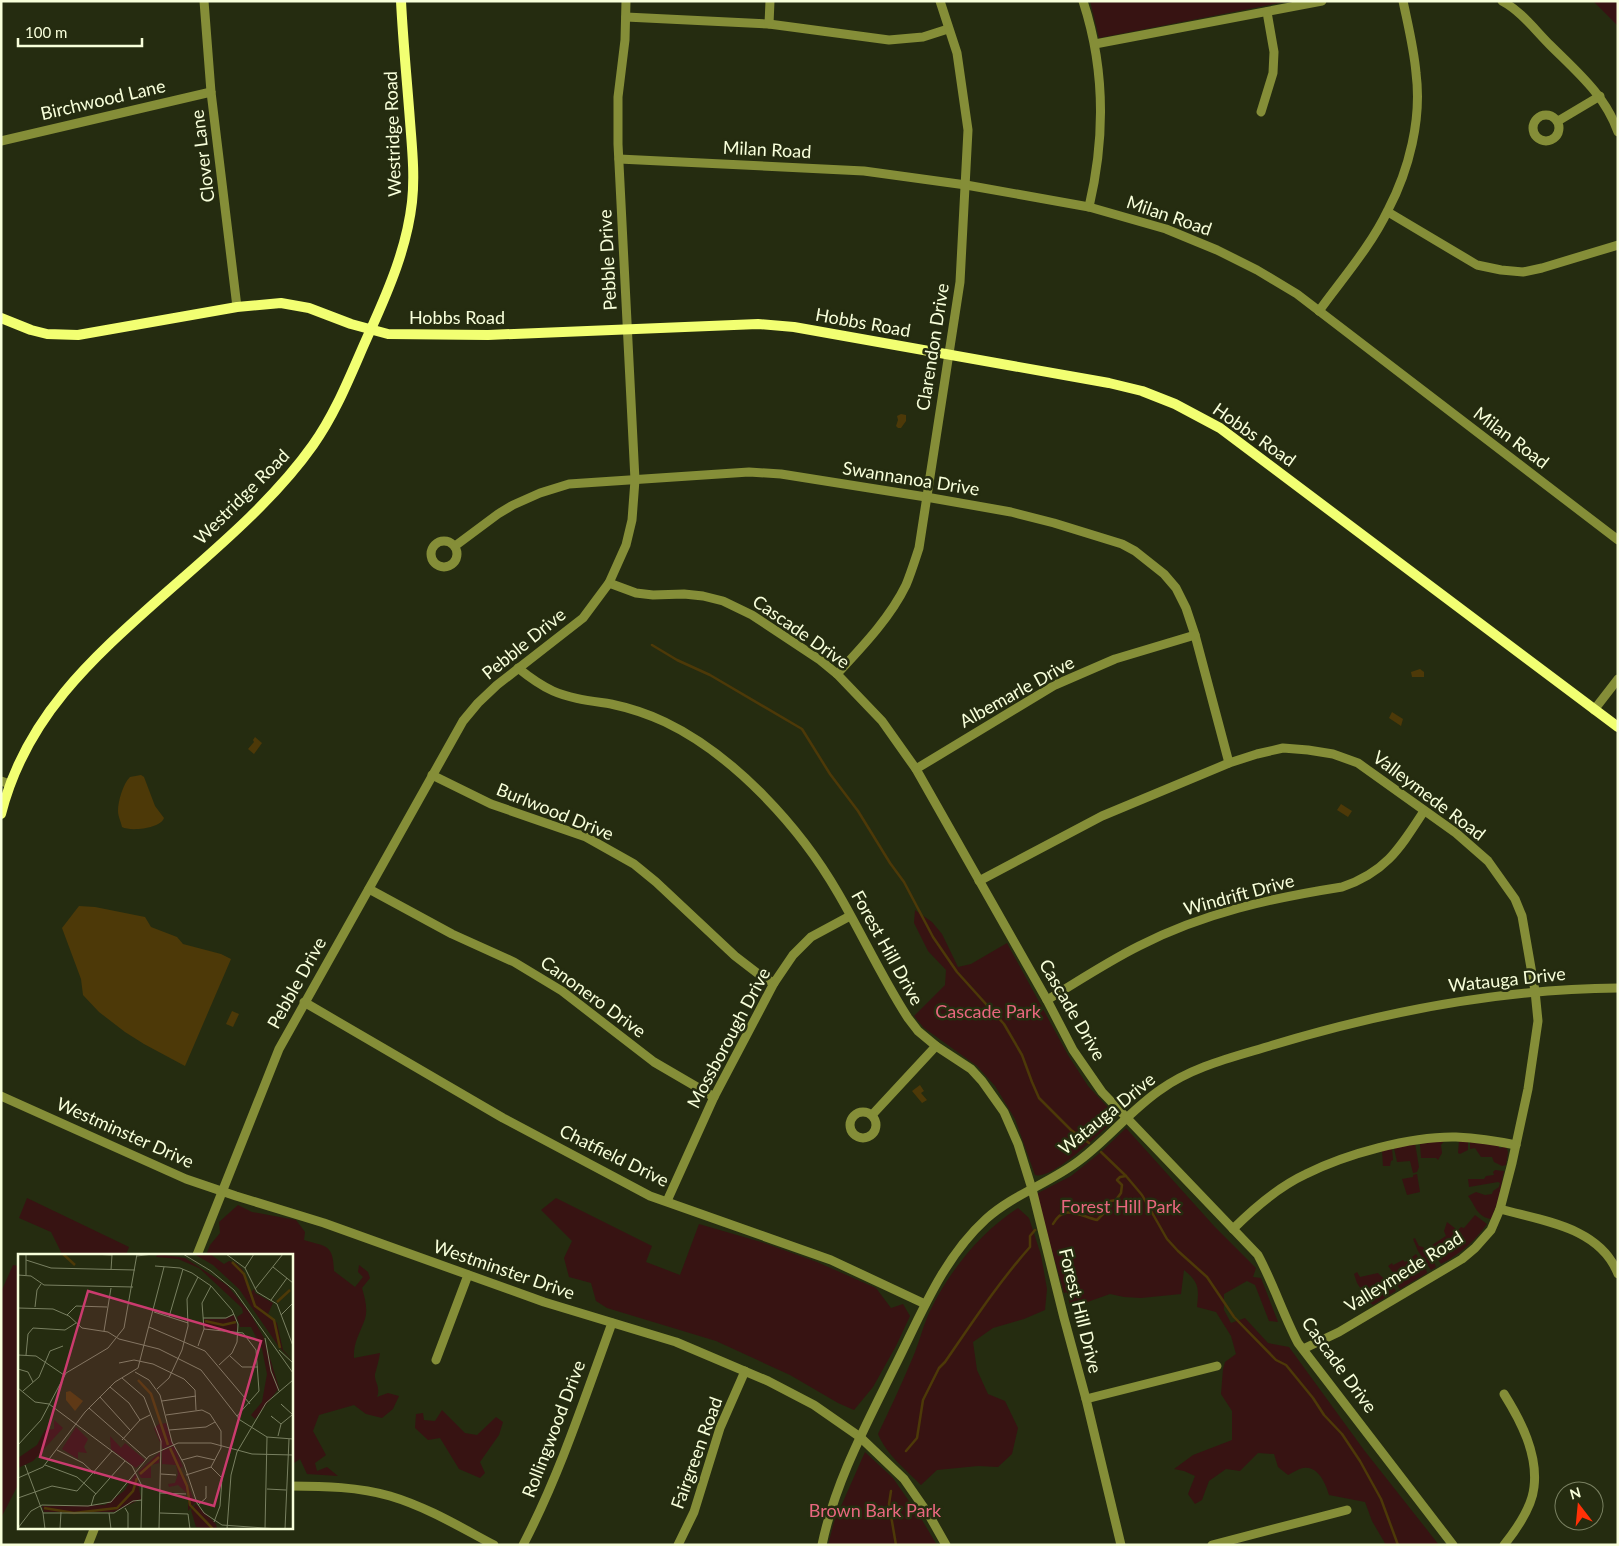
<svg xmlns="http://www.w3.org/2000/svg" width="1619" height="1546" font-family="Lato,sans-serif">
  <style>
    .green { fill: #371312 }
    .water { fill: #4d3908 }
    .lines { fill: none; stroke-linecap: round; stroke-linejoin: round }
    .stream { stroke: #4d3908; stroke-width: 2.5 }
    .street { stroke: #858e38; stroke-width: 9 }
    .secondary { stroke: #f2ff72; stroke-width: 10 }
    .labels { text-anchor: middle; stroke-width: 5; stroke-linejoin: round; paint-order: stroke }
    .street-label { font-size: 18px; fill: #f8ffdb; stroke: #252c10 }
    .park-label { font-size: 18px; fill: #e8677f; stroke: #252c10 }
    .inset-river { fill: none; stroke: #4d3908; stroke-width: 2.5 }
    .inset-road { fill: none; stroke: #798061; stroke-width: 1 }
    .view { fill: #ca3b6e; fill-opacity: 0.15; stroke: #ca3b6e; stroke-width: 2.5 }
    .inset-edge { fill: none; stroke: #f8ffdb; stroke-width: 2.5 }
  </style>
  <rect width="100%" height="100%" fill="#252c10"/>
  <g class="green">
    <polygon points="1090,1 1290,1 1099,38"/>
    <polygon points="1593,1 1618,1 1618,26"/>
    <path d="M915,910L932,922L942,934L958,967L971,964L1007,943L1068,1055L1088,1086L1117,1117C1104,1130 1052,1181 1035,1175L1015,1119L995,1086L977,1066L924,1028L914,1016L945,985L946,970L928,951L914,923Z"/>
    <path d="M1126,1128L1214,1226L1256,1268L1253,1277L1261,1278L1278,1322L1269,1321L1255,1285L1247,1281L1224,1294V1310L1231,1323L1245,1318L1268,1343L1289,1347L1364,1450L1439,1545H1386L1372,1521L1365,1502L1329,1495C1326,1484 1318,1465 1303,1468C1298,1469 1292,1473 1288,1475L1278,1467L1274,1454L1258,1453L1240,1471L1226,1469L1209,1481L1202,1500L1195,1504L1188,1494L1195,1476L1184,1471L1174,1469L1193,1455L1232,1440V1411L1221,1394L1223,1369L1225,1362L1236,1354L1231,1336L1216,1312L1197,1307C1199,1288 1199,1282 1184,1270L1181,1294L1141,1298L1124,1297L1110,1294L1079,1305H1070L1067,1292L1064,1293L1036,1194L1071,1176L1101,1152Z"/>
    <polygon points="1445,1140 1441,1145 1442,1153 1438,1160 1436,1158 1421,1158 1420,1144"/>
    <polygon points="1459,1141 1468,1141 1468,1150 1460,1154 1458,1153"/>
    <polygon points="1470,1141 1499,1145 1499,1148 1502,1148 1503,1146 1506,1147 1508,1152 1506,1165 1502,1166 1494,1162 1492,1157 1481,1157 1475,1148 1470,1149"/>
    <polygon points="1415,1143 1419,1167 1417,1172 1413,1173 1410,1161 1397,1162 1394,1148"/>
    <polygon points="1392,1148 1393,1160 1391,1161 1390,1166 1383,1166 1382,1151"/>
    <path d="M1495,1170L1504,1171L1498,1201L1491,1219C1477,1217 1475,1205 1468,1196L1476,1192L1485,1195L1492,1194L1493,1191L1499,1187L1500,1183L1498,1182L1469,1187L1468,1179H1484L1486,1176L1494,1175L1493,1172Z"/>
    <polygon points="1417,1174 1420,1192 1407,1195 1402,1179 1413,1177 1413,1175"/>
    <polygon points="27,1198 129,1247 126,1255 60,1255 61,1252 51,1232 19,1218"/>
    <polygon points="556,1198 652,1246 646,1262 680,1275 699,1224 761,1242 817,1262 876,1288 891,1308 903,1304 910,1316 896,1346 873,1387 854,1410 838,1403 790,1375 716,1341 607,1308 596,1301 591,1283 569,1277 564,1258 572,1241 541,1210"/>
    <path d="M238,1205L252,1212L296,1220L305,1232L304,1240C327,1247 333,1244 334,1271L355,1287L363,1277L358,1272L359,1265L368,1272L370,1278L362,1288C365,1298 368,1309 365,1319C360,1333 353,1343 354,1358L380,1353C379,1360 377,1367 375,1374C374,1382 381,1387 377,1397L388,1393L399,1396L393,1409L382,1418L366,1414L354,1405L319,1415L313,1431L326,1455L315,1463L317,1471L327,1467L338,1476L307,1474L300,1459L291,1465V1255H206L210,1245L220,1233L219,1222Z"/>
    <path d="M1018,1208L1029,1218L1041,1255L1047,1289L1045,1310L1024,1319L993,1328L973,1342L977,1370L988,1394L1005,1401L1018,1428L1012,1454L998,1467L978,1466L937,1470L921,1485C906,1470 886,1454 878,1434C890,1409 902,1383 913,1357C920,1341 923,1324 932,1307C951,1269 982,1231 1018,1208Z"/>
    <path d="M1475,1215L1487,1224C1474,1242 1460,1254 1441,1264L1434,1254L1432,1245L1446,1236L1444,1231L1447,1222L1456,1229H1459L1461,1227L1464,1228Z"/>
    <polygon points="1415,1238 1419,1246 1423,1247 1433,1259 1436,1267 1431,1270 1418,1251 1413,1239"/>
    <polygon points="1416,1254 1426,1269 1427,1273 1400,1289 1395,1282 1398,1279 1388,1266 1392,1263 1393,1265 1403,1260 1405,1262"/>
    <polygon points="13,1265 19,1266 19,1483 1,1518 1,1292"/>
    <path d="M1357,1272L1360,1277L1378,1273C1385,1280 1391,1283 1396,1291L1373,1305L1370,1303L1357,1283L1354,1274Z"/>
    <polygon points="442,1410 465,1433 477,1435 496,1417 503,1422 499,1435 480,1462 485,1473 480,1478 459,1469 440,1438 428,1440 415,1428 416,1414 423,1413 424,1420 435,1421"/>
    <polygon points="865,1452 893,1478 922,1520 937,1545 828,1545 834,1522"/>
  </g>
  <g class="water">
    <polygon points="901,414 906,415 906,421 901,428 898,428 896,426 898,420 897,416"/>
    <polygon points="1420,669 1424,672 1424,677 1412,677 1411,672"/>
    <polygon points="1392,712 1403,719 1401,726 1389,718"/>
    <polygon points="255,737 262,743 254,754 248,749 254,742 253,740"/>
    <path d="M141,775L144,777L155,806L164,818C161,828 131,832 122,827C121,822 118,816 118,811C118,801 123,784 130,777Z"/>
    <polygon points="1341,804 1352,811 1348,817 1337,810"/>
    <polygon points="79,906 95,907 145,917 151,927 177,937 183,944 221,954 231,959 185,1066 144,1044 125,1032 99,1012 83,995 81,979 62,928"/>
    <polygon points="232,1011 239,1014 233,1027 226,1024"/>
    <polygon points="920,1085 924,1091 921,1093 927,1100 922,1103 912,1091"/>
  </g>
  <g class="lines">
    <g class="stream">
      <polyline points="652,645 677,660 710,675 802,729 830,774 858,811 890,863 904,882 933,937 957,972 1004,1024 1022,1055 1032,1082 1039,1098 1071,1130 1089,1143"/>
      <polyline points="1101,1152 1126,1176 1142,1195 1167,1239 1178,1251 1207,1277 1234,1317 1276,1360 1286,1365 1313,1398 1324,1415 1342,1434 1360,1461 1381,1499 1398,1545"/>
      <path d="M1053,1224C1064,1204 1078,1215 1097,1220L1104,1213L1105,1202L1116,1200L1121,1193L1122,1185L1117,1180L1120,1177L1126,1176"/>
      <path d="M906,1451L917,1438L923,1400L939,1368L945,1362C972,1323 998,1283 1030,1247V1236L1035,1230"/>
      <polyline points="891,1491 889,1504 896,1545"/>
    </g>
    <g class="street">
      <polyline points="204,1 211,92 237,307"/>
      <path d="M1083,1C1105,68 1105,139 1089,207"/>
      <path d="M1502,1C1521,11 1535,30 1550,45C1577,72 1605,95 1618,132"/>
      <polyline points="626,17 769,24 889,40 923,37 948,29"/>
      <polyline points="769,24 770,1"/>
      <polyline points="1095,44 1322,1"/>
      <polyline points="1261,112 1273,73 1274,52 1267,12"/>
      <circle cx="1546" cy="128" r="13"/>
      <polyline points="1558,121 1600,96"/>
      <polyline points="1,141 211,92"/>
      <polyline points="619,159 864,171 966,185 1089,207 1166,229 1217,250 1257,270 1297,294 1618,540"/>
      <polyline points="1388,212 1477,265 1501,270 1523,272 1542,268 1618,245"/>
      <path d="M1319,311C1342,279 1371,246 1388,210C1409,170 1422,119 1416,73C1414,49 1408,25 1403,1"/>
      <circle cx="444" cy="554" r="13"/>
      <polyline points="455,546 498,514 513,505 540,493 569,484 749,472 781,474 926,497 1011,512 1054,523 1122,544 1135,551 1164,574 1176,588 1186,608 1195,635 1229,763"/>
      <path d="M609,583L636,593L653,595L684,594L703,596L723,601L752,615L820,660L837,674L882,721L916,769L1047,1000L1073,1050L1102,1092L1258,1255C1273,1283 1283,1314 1298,1343L1453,1545"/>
      <path d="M518,668C529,677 540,685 553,691C571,699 592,701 611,704C630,708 648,714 665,722C734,755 800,827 838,893C862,934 882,978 908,1018L918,1031L936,1046L971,1069L982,1081L1004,1112L1018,1144L1032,1189L1064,1318L1086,1399L1121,1545"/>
      <path d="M837,674C862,647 890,618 906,585C911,573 915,560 919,548L960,282L968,130L957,53L940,1"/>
      <polyline points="1594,710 1618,679"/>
      <polyline points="916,769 1055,685 1115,659 1195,635"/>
      <polyline points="432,775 491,804 586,837 634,864 656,882 735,956 761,976 774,983"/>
      <polyline points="1,781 10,784"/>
      <polyline points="979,881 1102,816 1229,763 1257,754 1283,748 1308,750 1333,754 1358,763 1456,833 1488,861 1515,899 1522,916 1535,991 1538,1021 1528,1089 1512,1163 1500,1209 1491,1230 1475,1248 1462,1259 1339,1332 1303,1349"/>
      <polyline points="369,889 452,934 514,962 562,991 654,1062 714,1097"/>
      <path d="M1047,1000C1077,982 1107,962 1139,946C1203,913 1272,898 1342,887C1386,872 1400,848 1424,811"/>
      <polyline points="304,1002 503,1118 650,1196 831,1260 925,1304"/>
      <polyline points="1,1096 186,1179 236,1196 324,1223 544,1302 676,1342 768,1381 814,1405 860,1437 904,1479 929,1515 946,1545"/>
      <circle cx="863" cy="1125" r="13"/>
      <polyline points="872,1115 936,1046"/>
      <polyline points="667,1201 714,1097 774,983 793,955 811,937 850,916"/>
      <path d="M1500,1209C1543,1221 1600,1227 1618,1274"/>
      <path d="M1233,1229C1255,1207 1278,1187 1306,1174C1346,1154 1411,1136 1456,1137C1476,1138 1497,1141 1516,1145"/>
      <polyline points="197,1255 279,1049 463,721 478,703 497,685 583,618 609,583 626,545 632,520 635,480 618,144 618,97 625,40 626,1"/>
      <polyline points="436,1360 468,1275"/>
      <path d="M1504,1394C1521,1421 1538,1454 1534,1487C1532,1507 1516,1530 1504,1545"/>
      <polyline points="1086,1399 1217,1366"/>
      <path d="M291,1486C324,1486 359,1487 390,1496C427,1507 460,1527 494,1545"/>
      <polyline points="88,1545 95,1527"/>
      <path d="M523,1545C560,1474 585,1397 612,1323"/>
      <polyline points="678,1545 694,1512 720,1428 745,1371"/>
      <path d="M822,1545C835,1482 866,1425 894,1368C920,1317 942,1259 986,1219C1014,1194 1050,1183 1080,1160C1108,1139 1131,1110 1160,1090C1193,1066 1234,1057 1273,1045C1386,1011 1499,989 1618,988"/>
      <polyline points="1212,1545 1347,1510"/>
    </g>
    <g class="secondary">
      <polyline points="1,318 31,330 47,334 78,335 237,307 281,303 309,308 351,324 388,334 488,335 758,324 794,327 1109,383 1142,391 1175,404 1220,428 1618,727"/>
      <path d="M1,814C26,715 95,656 168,591C217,548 275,499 313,445C338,410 353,368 371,329C389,289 407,247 412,202C415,175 412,148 410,121C407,81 403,41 401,1"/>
    </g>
  </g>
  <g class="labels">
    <g class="street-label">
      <text transform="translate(103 100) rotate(-13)" y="6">Birchwood Lane</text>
      <text transform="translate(393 134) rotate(-92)" y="6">Westridge Road</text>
      <text transform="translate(767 150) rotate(3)" y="6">Milan Road</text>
      <text transform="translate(203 156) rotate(-97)" y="6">Clover Lane</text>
      <text transform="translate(1169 216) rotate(19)" y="6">Milan Road</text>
      <text transform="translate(608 260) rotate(-93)" y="6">Pebble Drive</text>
      <text x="457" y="324">Hobbs Road</text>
      <text transform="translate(863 323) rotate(10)" y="6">Hobbs Road</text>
      <text transform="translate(933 347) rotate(-81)" y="6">Clarendon Drive</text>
      <text transform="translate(1254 435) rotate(35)" y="6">Hobbs Road</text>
      <text transform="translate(1511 438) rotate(37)" y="6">Milan Road</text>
      <text transform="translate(911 479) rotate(9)" y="6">Swannanoa Drive</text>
      <text transform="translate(242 497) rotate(-45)" y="6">Westridge Road</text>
      <text transform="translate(801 632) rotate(35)" y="6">Cascade Drive</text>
      <text transform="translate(524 644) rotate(-39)" y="6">Pebble Drive</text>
      <text transform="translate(1017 692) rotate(-29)" y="6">Albemarle Drive</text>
      <text transform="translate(1429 796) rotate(37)" y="6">Valleymede Road</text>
      <text transform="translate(555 812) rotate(22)" y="6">Burlwood Drive</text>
      <text transform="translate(1239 895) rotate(-15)" y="6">Windrift Drive</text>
      <text transform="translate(887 948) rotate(61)" y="6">Forest Hill Drive</text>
      <text transform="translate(1507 980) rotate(-6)" y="6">Watauga Drive</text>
      <text transform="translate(297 983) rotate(-61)" y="6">Pebble Drive</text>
      <text transform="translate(593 997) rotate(36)" y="6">Canonero Drive</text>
      <text transform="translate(1072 1010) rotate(60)" y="6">Cascade Drive</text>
      <text transform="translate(729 1038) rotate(-62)" y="6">Mossborough Drive</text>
      <text transform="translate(1107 1114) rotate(-39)" y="6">Watauga Drive</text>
      <text transform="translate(125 1133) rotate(24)" y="6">Westminster Drive</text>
      <text transform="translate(614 1156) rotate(26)" y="6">Chatfield Drive</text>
      <text transform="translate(504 1270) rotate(19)" y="6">Westminster Drive</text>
      <text transform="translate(1404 1272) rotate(-32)" y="6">Valleymede Road</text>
      <text transform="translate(1080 1311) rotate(76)" y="6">Forest Hill Drive</text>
      <text transform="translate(1339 1365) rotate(54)" y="6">Cascade Drive</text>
      <text transform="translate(554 1429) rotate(-69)" y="6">Rollingwood Drive</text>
      <text transform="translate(697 1453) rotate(-70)" y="6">Fairgreen Road</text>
    </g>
    <g class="park-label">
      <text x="988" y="1018">Cascade Park</text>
      <text x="1121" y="1213">Forest Hill Park</text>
      <text x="875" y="1517">Brown Bark Park</text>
    </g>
  </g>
  <g transform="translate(18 1254)">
    <rect width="275" height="275" fill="#252c10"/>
    <path d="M140,0L167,4L209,31L232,59L246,84L261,134L237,165L233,161L244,148L249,120L244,95L233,73H222L219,63L225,59L224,54L181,14L160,5L138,3ZM176,0H192L206,10L211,7L218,9L225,16L232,39L236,35L237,39L255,49L250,60L259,69L265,96L275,107L261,93L221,35L195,11ZM217,61L220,78L186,75V65H204ZM140,162L143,170L148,169L155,191L145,195L136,174L141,170ZM36,166L45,174L15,207L0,214V204L19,191L27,176L36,175ZM58,173L70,185L66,193L69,199L60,198V205L44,195ZM92,182L103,194L107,189L127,206L118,214L93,195ZM156,192L165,213L166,218L164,212L161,216L166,221L177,249L170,257V240L160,231L151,233L150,230L157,229L160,220L158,211L144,210V197ZM142,198L141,209L133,211V224H123L120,218ZM118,219L123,245L96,258H26L24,252L87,251L106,237ZM178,250L198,270L199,275L178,273L173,256Z" fill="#371312"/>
    <path d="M52,137L65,147L57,157L48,146V138Z" fill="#4d3908"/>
    <path class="inset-river" d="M45,0L57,11M214,8L226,20L237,52L256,66L262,94M259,48L272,36M187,67L205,71L218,68M120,126L133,140L150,191M152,194L169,232L172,251L195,275M122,220L141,203M26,254L56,259L99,254L115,237L119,224"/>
    <path class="inset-road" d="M74,0L94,1M165,0L193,17L216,36L275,119M208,0L227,14L239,38L259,50L275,92M119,2L135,0M8,6L33,14L117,16M137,12L162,14L174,19L193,32L214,56L220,70L219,88L214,99L201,111M255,13L275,29M227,14L236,0M93,16L94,1M0,21L13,22L26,31L115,33M8,21V0M237,35L265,0M253,46L269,24M17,53L19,36L23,30M0,54L35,55L51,62L64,74L90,78L101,85L141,95L183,116L222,166L249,183L247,275M136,58L170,69M49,61L58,52L89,53M263,61L275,49M151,63L165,15M185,64H208L216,60M131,73L187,97L232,150M186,75L225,79L238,96L241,137L219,162M86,77L93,34M247,84L253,117L261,137M180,92L186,75L184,49L193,32M261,96L275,109M0,101L18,102L46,121M8,101L10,80L15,74L47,76L58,69M212,102L224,113H240M101,109L116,106L135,110L166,125L177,136L178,156M0,115L10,118L15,128M117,118L131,126L142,141L154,188L166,210L179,249L186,259L204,271L261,275M104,124L126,143L143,187L141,275M92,133L111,149L122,166M0,134L17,148L31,150L114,212L124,232L123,275M139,135L151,124L164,96L170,72L169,45L180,23M5,137L21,123L32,97L45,92M82,143L112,176M144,147L178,142M266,153L263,150L275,161M71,154L129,205M148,161L184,156L192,160L203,177V194L193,213L168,221M255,164L253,162L263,170M151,176L188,173L197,168M260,182L263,170L274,161M249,183L275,185M104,186L122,166L132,161M0,191L23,166L48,119L90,94L106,74L119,0M39,196L65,209L77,220M164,206L179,202L197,206M7,211L25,259L27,275M27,211L59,223L78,240M193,213L204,224L202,252L196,268M143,220L158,221M0,224L25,213L67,158L97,128L120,114L146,13M249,235L268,236M142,239L168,240M0,244L34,232L59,237L94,197M180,251L188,244V232M73,252L76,242L107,207M107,254L110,259V275M25,259H96L115,247L124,246M91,259L93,275M142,259L170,260L172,275M0,274L13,257L24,251L70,252L93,248L131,202L160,189H193L234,200L275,201M42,275L43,258M209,275L213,221L219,198L248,149L275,126M267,275L271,185"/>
    <path class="view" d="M70,37L243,87L196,252L22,203Z"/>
    <rect width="275" height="275" class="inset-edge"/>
  </g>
  <rect width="1619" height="1546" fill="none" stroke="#f8ffdb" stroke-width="5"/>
  <g transform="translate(1579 1506) rotate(344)"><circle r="24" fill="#252c10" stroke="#798061"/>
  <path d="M0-4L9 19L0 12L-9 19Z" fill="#ff3107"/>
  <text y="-8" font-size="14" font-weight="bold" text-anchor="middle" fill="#f8ffdb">N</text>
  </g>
  <path d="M18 38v8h124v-8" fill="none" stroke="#f8ffdb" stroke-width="2.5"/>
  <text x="25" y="38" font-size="15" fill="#f8ffdb" stroke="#252c10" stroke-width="4" paint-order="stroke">100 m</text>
</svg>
